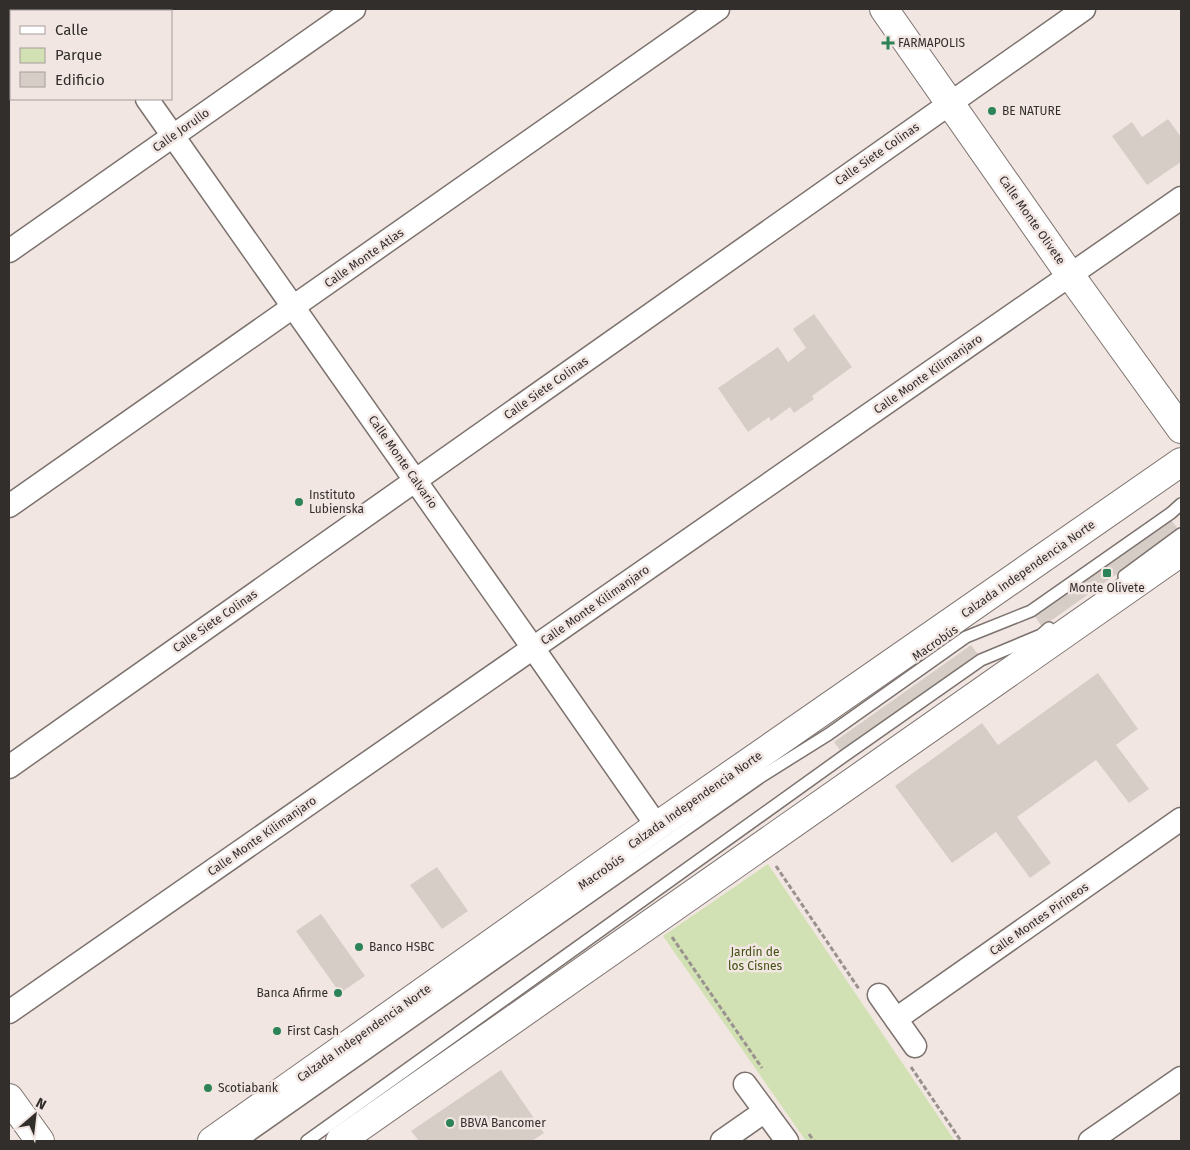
<svg xmlns="http://www.w3.org/2000/svg" width="1190" height="1150" font-family="'Fira Sans',sans-serif">
  <style>
    .green { fill: #d2e1b3 }
    .building { fill: #d6cec6 }
    .lines { fill: none; stroke-linecap: round; stroke-linejoin: round }
    .lane-casing { stroke: #7c726e; stroke-width: 14 }
    .street-casing { stroke: #7c726e; stroke-width: 25 }
    .secondary-casing { stroke: #7c726e; stroke-width: 30 }
    .primary-casing { stroke: #7c726e; stroke-width: 30 }
    .path { stroke: #9a928f; stroke-width: 3; stroke-dasharray: 5 2.5; stroke-linecap: butt }
    .lane { stroke: #fff; stroke-width: 11 }
    .street { stroke: #fff; stroke-width: 22 }
    .secondary { stroke: #fff; stroke-width: 28 }
    .primary { stroke: #fff; stroke-width: 28 }
    .poi-dot { fill: #2b8357; stroke: #f2e6e2; stroke-width: 2 }
    .labels { text-anchor: middle; stroke-width: 5; stroke-linejoin: round; paint-order: stroke }
    .poi-label { font-size: 12px; fill: #322e2c; stroke: #f2e6e2; text-anchor: start }
    .street-label { font-size: 12px; fill: #322e2c; stroke: #f2e6e2 }
    .park-label { font-size: 12px; fill: #435212; stroke: #f2e6e2 }
  </style>
  <rect width="100%" height="100%" fill="#f2e6e2"/>
  <polygon class="green" points="768,864 955,1141 806,1141 663,936"/>
  <g class="building">
    <polygon points="1168,119 1181,137 1181,162 1147,185 1112,136 1132,122 1142,137"/>
    <polygon points="814,314 852,367 812,396 814,399 794,413 790,407 771,421 769,417 748,432 718,388 778,347 788,362 806,348 793,329"/>
    <polygon points="1171,520 1179,530 1042,627 1034,615"/>
    <polygon points="971,645 980,657 842,753 834,742"/>
    <polygon points="1098,673 1138,729 1116,745 1149,789 1129,803 1096,760 1017,817 1051,863 1030,878 996,832 952,863 895,786 982,723 998,745"/>
    <polygon points="437,867 468,911 442,929 410,885"/>
    <polygon points="321,914 365,976 340,993 296,931"/>
    <polygon points="501,1070 544,1133 532,1141 419,1141 411,1131"/>
  </g>
  <g class="lines">
    <g class="lane-casing">
      <g id="lane">
        <polyline points="1124,576 1181,534"/>
        <polyline points="242,1141 762,776 829,734 966,637 1031,611 1171,513 1181,504"/>
        <polyline points="307,1141 844,756 981,660 1041,635 1049,628"/>
      </g>
    </g>
    <g class="street-casing">
      <g id="street">
        <polyline points="84,9 86,11"/>
        <polyline points="147,99 533,648 657,826"/>
        <polyline points="9,251 354,9"/>
        <polyline points="9,506 718,9"/>
        <polyline points="9,767 1084,9"/>
        <polyline points="879,995 915,1046"/>
        <polyline points="9,1012 1181,198"/>
        <polyline points="896,1019 1181,819"/>
        <polyline points="745,1084 787,1141"/>
        <polyline points="722,1141 765,1111"/>
        <polyline points="1090,1141 1181,1078"/>
      </g>
    </g>
    <g class="secondary-casing">
      <polyline id="secondary" points="884,9 1070,275 1181,429"/>
    </g>
    <g class="primary-casing">
      <g id="primary">
        <polyline points="9,1098 40,1141"/>
        <polyline points="212,1141 657,826 1181,462"/>
        <polyline points="340,1141 1181,552"/>
      </g>
    </g>
    <g class="path">
      <polyline points="776,866 859,989"/>
      <polyline points="672,937 762,1068"/>
      <polyline points="911,1067 961,1141"/>
      <polyline points="809,1134 814,1141"/>
    </g>
    <use href="#lane" class="lane"/>
    <use href="#street" class="street"/>
    <use href="#secondary" class="secondary"/>
    <use href="#primary" class="primary"/>
  </g>
  <g class="poi-dot">
    <path d="M885.5 35.5h5v5h5v5h-5v5h-5v-5h-5v-5h5z"/>
    <circle cx="992" cy="111" r="5"/>
    <circle cx="299" cy="502" r="5"/>
    <rect x="1102" y="568" width="10" height="10" rx="2.5"/>
    <circle cx="359" cy="947" r="5"/>
    <circle cx="338" cy="993" r="5"/>
    <circle cx="277" cy="1031" r="5"/>
    <circle cx="208" cy="1088" r="5"/>
    <circle cx="450" cy="1123" r="5"/>
  </g>
  <g class="labels">
    <g class="poi-label">
      <text x="898" y="47">FARMAPOLIS</text>
      <text x="1002" y="115">BE NATURE</text>
      <text x="309" y="499">Instituto<tspan x="309" dy="14">Lubienska</tspan></text>
      <text x="1107" y="592" text-anchor="middle">Monte Olivete</text>
      <text x="369" y="951">Banco HSBC</text>
      <text x="328" y="997" text-anchor="end">Banca Afirme</text>
      <text x="287" y="1035">First Cash</text>
      <text x="218" y="1092">Scotiabank</text>
      <text x="460" y="1127">BBVA Bancomer</text>
    </g>
    <g class="street-label">
      <text transform="translate(181 130) rotate(-35)" y="4">Calle Jorullo</text>
      <text transform="translate(877 154) rotate(-35)" y="4">Calle Siete Colinas</text>
      <text transform="translate(1032 220) rotate(55)" y="4">Calle Monte Olivete</text>
      <text transform="translate(364 258) rotate(-35)" y="4">Calle Monte Atlas</text>
      <text transform="translate(928 374) rotate(-35)" y="4">Calle Monte Kilimanjaro</text>
      <text transform="translate(546 388) rotate(-35)" y="4">Calle Siete Colinas</text>
      <text transform="translate(403 462) rotate(55)" y="4">Calle Monte Calvario</text>
      <text transform="translate(1028 569) rotate(-35)" y="4">Calzada Independencia Norte</text>
      <text transform="translate(595 605) rotate(-35)" y="4">Calle Monte Kilimanjaro</text>
      <text transform="translate(215 621) rotate(-35)" y="4">Calle Siete Colinas</text>
      <text transform="translate(935 643) rotate(-35)" y="4">Macrobús</text>
      <text transform="translate(695 800) rotate(-35)" y="4">Calzada Independencia Norte</text>
      <text transform="translate(262 836) rotate(-35)" y="4">Calle Monte Kilimanjaro</text>
      <text transform="translate(601 872) rotate(-35)" y="4">Macrobús</text>
      <text transform="translate(1039 919) rotate(-35)" y="4">Calle Montes Pirineos</text>
      <text transform="translate(364 1033) rotate(-35)" y="4">Calzada Independencia Norte</text>
    </g>
    <g class="park-label">
      <text x="755" y="956">Jardín de<tspan x="755" dy="14">los Cisnes</tspan></text>
    </g>
  </g>
  <rect width="1190" height="1150" fill="none" stroke="#322e2c" stroke-width="20"/>
  <rect x="10" y="10" width="162" height="90" fill="#f2e6e2" stroke="#a59c99"/>
  <rect x="20" y="26" width="25" height="8" fill="#ffffff" stroke="#a59c99"/>
  <text x="55" y="35" font-size="15" fill="#322e2c">Calle</text>
  <rect x="20" y="48" width="25" height="15" fill="#d2e1b3" stroke="#a59c99"/>
  <text x="55" y="60" font-size="15" fill="#322e2c">Parque</text>
  <rect x="20" y="72" width="25" height="15" fill="#d6cec6" stroke="#a59c99"/>
  <text x="55" y="85" font-size="15" fill="#322e2c">Edificio</text>
  <g transform="translate(35 1115) rotate(28)" stroke="#f2e6e2" stroke-width="4" paint-order="stroke">
  <path d="M0-4L9 19L0 12L-9 19Z" fill="#322e2c"/>
  <text y="-8" font-size="14" font-weight="bold" text-anchor="middle" fill="#322e2c">N</text>
  </g>
</svg>
